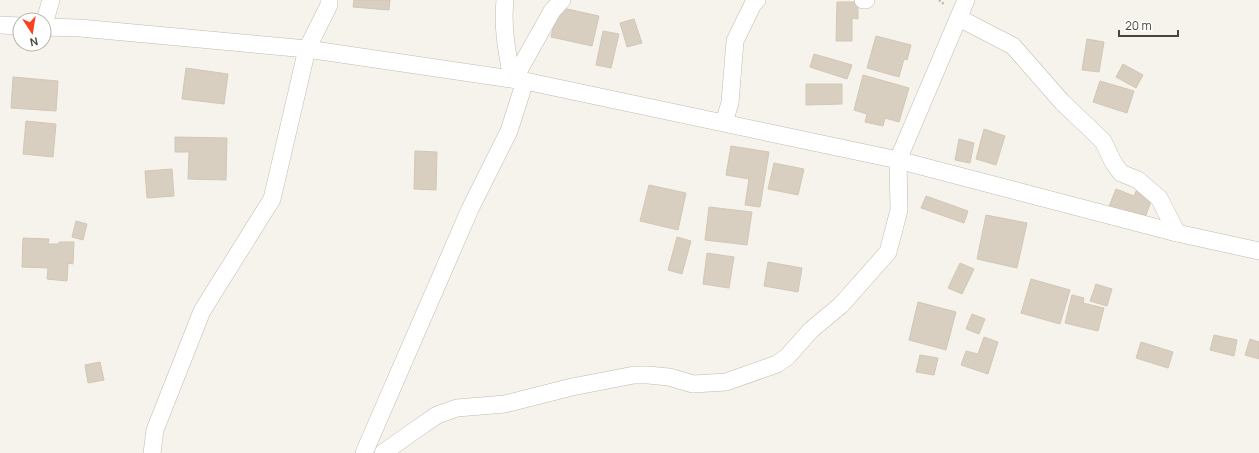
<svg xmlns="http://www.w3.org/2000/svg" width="1259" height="453" font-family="Manrope,sans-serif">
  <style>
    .building { fill: #d8cfc1; stroke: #d3c7b4 }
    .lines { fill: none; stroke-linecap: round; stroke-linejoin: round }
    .street-casing { stroke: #c2bbae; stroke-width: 18 }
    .path { stroke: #c4b79f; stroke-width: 2.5; stroke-dasharray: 2 2; stroke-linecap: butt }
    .street { stroke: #fff; stroke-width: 17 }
  </style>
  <rect width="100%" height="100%" fill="#f6f3ec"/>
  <g class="building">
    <polygon points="354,0 390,0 389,10 353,7"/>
    <polygon points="837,2 858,2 858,19 852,18 852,41 836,41"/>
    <polygon points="558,7 599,16 592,46 551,37"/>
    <polygon points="634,19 642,43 627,47 620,23"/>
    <polygon points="603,31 619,34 611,68 596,65"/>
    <polygon points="876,36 911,45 907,60 904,59 899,77 867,68"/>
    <polygon points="1087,39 1104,42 1099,72 1082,70"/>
    <polygon points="814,54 852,65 847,79 810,67"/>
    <polygon points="1123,64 1143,75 1136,88 1116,77"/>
    <polygon points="186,68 228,74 224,104 182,99"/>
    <polygon points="863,75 909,88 899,122 885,118 883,126 865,122 867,114 854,110"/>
    <polygon points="13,77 58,81 56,111 11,108"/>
    <polygon points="1100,81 1134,91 1127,113 1093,102"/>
    <polygon points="806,84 842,84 842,104 806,105"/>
    <polygon points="26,121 56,124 53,157 23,154"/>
    <polygon points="984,129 1005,136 996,165 976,159"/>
    <polygon points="175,137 227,138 226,180 188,179 189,152 175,152"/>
    <polygon points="959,139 974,143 970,163 955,160"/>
    <polygon points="731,146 769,152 760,207 745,205 749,179 726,175"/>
    <polygon points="415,151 437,152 436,190 414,189"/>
    <polygon points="774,163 804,169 798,195 768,189"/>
    <polygon points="172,169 174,196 147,198 145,171"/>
    <polygon points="649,185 686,193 678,230 640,221"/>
    <polygon points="1116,189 1134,196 1137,189 1153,196 1143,223 1108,209"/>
    <polygon points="926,196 968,211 964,223 921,208"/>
    <polygon points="709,207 752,212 747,245 705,240"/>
    <polygon points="986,215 1027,223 1017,268 977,259"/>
    <polygon points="76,221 87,224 83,240 72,237"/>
    <polygon points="677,237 691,241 682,274 668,270"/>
    <polygon points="23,238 49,239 48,244 59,244 59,242 74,242 73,264 68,263 67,281 47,279 48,268 22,267"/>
    <polygon points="707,253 734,257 729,288 703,284"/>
    <polygon points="768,262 802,268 798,292 764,286"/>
    <polygon points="960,263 974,269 962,294 948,288"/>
    <polygon points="1031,279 1070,290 1060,324 1021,313"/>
    <polygon points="1096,284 1112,289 1107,306 1090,301"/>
    <polygon points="1072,295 1084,298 1083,303 1104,308 1098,331 1065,323"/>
    <polygon points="918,302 956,312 946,350 909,340"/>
    <polygon points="972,314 985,319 979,334 966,329"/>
    <polygon points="1214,335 1237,340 1234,356 1210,350"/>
    <polygon points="984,337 998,342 988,374 961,365 966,351 978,354"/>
    <polygon points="1250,339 1259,342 1259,359 1245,355"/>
    <polygon points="1141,342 1173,352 1168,368 1136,358"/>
    <polygon points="920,355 938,358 934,375 916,372"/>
    <polygon points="100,362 104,380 88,383 85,365"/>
  </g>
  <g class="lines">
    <g class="street-casing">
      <g id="street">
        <path d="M505,0C502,27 507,52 512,79"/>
        <polyline points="863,0 866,0"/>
        <polyline points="959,18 1013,46 1062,102 1103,141 1113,162 1121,173 1138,180 1159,198 1177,233"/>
        <polyline points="43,20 46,17 51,0"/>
        <polyline points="0,25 20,26"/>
        <polyline points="44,27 80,28 307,49 525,81 898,160 1177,233 1259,251"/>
        <polyline points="514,79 552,11 562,0"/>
        <polyline points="724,122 730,103 735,41 753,4 757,0"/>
        <polyline points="152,453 155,430 202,311 272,199 307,49 329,5 329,0"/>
        <polyline points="364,453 470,209 509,131 525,81"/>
        <polyline points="383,453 411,433 437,415 457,408 505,404 572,387 634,375 648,375 669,377 693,384 726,382 777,364 787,357 811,330 841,305 888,252 899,210 898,160 966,0"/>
      </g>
    </g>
    <polyline class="path" points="939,0 944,4"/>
    <use href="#street" class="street"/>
  </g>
  <g transform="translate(32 32) rotate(168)"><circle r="19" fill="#ffffff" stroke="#b7b4b0"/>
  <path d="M0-3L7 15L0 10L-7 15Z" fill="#fc3f1d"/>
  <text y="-6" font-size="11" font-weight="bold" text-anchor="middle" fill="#4b4439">N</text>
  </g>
  <path d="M1119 30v6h59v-6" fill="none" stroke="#4b4439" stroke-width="2"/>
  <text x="1125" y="30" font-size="12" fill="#4b4439" stroke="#ffffff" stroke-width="3" paint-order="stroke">20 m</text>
</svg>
